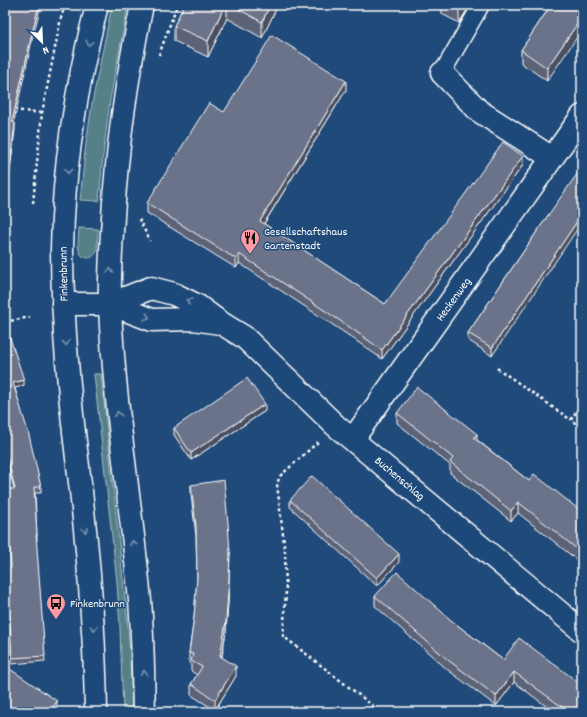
<svg xmlns="http://www.w3.org/2000/svg" width="587" height="717" font-family="Dekko,sans-serif">
  <style>
    .green { fill: #548088; stroke: #aac0c4 }
    .lines { fill: none; stroke-linecap: round; stroke-linejoin: round }
    .service-casing { stroke: #fff; stroke-width: 19 }
    .minor-casing { stroke: #fff; stroke-width: 25 }
    .secondary-casing { stroke: #fff; stroke-width: 25 }
    .path { stroke: #fff; stroke-width: 2.5; stroke-dasharray: 3 3; stroke-linecap: butt }
    .service { stroke: #1f4a7a; stroke-width: 16 }
    .minor { stroke: #1f4a7a; stroke-width: 22 }
    .secondary { stroke: #1f4a7a; stroke-width: 22 }
    .wall { fill: #5b6377; stroke: #fff }
    .shaded-wall { fill: #4a5061; stroke: #fff }
    .building { fill: #6a738a; stroke: #fff }
    .oneway { stroke: #7992af }
    .labels { text-anchor: middle; stroke-width: 3; stroke-linejoin: round; paint-order: stroke }
    .poi-label { font-size: 12px; fill: #fff; stroke: #1f4a7a; text-anchor: start }
    .street-label { font-size: 12px; fill: #fff; stroke: #1f4a7a }
  </style>
  <rect width="100%" height="100%" fill="#1f4a7a"/>
  <filter id="ink" filterUnits="userSpaceOnUse"><feTurbulence type="fractalNoise" baseFrequency=".025" numOctaves="2"/><feDisplacementMap in="SourceGraphic" scale="8" xChannelSelector="R" yChannelSelector="G"/><feConvolveMatrix kernelMatrix="1 2 1 2 8 2 1 2 1" color-interpolation-filters="sRGB"/></filter>
  <g filter="url(#ink)">
    <g class="green">
      <polygon points="112,5 128,5 110,100 103,156 99,201 80,200 86,143 93,98"/>
      <path d="M79,228L98,229L97,251C95,255 92,258 88,258C74,257 79,237 79,228Z"/>
      <polygon points="94,374 101,374 127,616 130,654 132,712 123,712 120,628 117,582"/>
    </g>
    <g class="lines">
      <g class="service-casing">
        <polyline id="service" points="442,73 481,5"/>
      </g>
      <g class="minor-casing">
        <g id="minor">
          <polyline points="442,73 479,111 552,158"/>
          <polyline points="63,304 110,304 152,320 193,319 220,323"/>
          <polyline points="110,304 151,288 174,294 198,306 221,323 244,337 336,426 582,631"/>
          <polyline points="353,439 582,116"/>
        </g>
      </g>
      <g class="secondary-casing">
        <g id="secondary">
          <path d="M142,5C127,76 117,145 113,217C111,247 109,277 110,306C114,405 131,503 140,601C143,638 143,675 144,712"/>
          <path d="M96,712C95,638 89,564 81,491C71,411 62,330 62,249C63,168 77,83 97,5"/>
        </g>
      </g>
      <g class="path">
        <polyline points="159,55 177,5"/>
        <polyline points="14,110 42,113"/>
        <polyline points="33,203 42,113 61,18 65,5"/>
        <polyline points="139,219 150,241"/>
        <polyline points="577,226 582,229"/>
        <polyline points="5,322 30,317"/>
        <polyline points="497,368 571,420"/>
        <polyline points="582,402 571,420 582,428"/>
        <polyline points="318,442 280,476 277,484 285,552 286,591 283,636 381,712"/>
      </g>
      <use href="#service" class="service"/>
      <use href="#minor" class="minor"/>
      <use href="#secondary" class="secondary"/>
    </g>
    <g class="wall">
      <polygon points="184,5 278,5 262,38 227,18 208,57 174,41 174,26"/>
      <polygon points="432,5 470,5 459,23 442,14 442,10"/>
      <polygon points="551,5 547,81 521,63 521,50"/>
      <polygon points="346,90 264,224 385,304 523,165 382,359 345,333 239,263 236,268 147,213 147,203 224,112"/>
      <polygon points="549,214 492,356 468,340 468,333"/>
      <polygon points="5,333 24,385 15,388 41,487 41,493 35,493 37,535 37,541 36,541 45,661 12,664 6,575 6,569 11,568 6,489 14,489 5,454"/>
      <polygon points="265,411 191,460 174,435 174,428"/>
      <polygon points="397,413 477,440 529,481 582,512 582,564 518,513 511,521 450,473 450,465 397,423"/>
      <polygon points="191,485 229,588 226,631 222,657 236,676 215,710 191,695 191,684 197,675 191,671 191,664 189,663 189,653 194,617 197,579 196,536 191,495"/>
      <polygon points="290,500 399,562 377,586 290,507"/>
      <polygon points="375,596 452,621 503,660 582,712 554,712 514,682 496,706 448,670 375,606"/>
    </g>
    <g class="shaded-wall">
      <polygon points="39,5 41,5 33,36 12,130 12,122 33,29"/>
      <polygon points="225,5 227,5 227,18 208,57 208,41"/>
      <polygon points="270,5 278,5 262,38 262,22"/>
      <polygon points="461,5 470,5 459,23 459,8"/>
      <polygon points="582,17 582,30 547,81 547,68"/>
      <polygon points="346,81 346,90 260,230 260,221"/>
      <polygon points="15,123 15,130 7,197 5,312 7,189"/>
      <polygon points="523,156 523,165 382,359 382,350"/>
      <polygon points="582,214 582,222 492,356 492,348"/>
      <polygon points="239,254 239,263 236,268 236,259"/>
      <polygon points="24,380 24,385 13,389 13,383"/>
      <polygon points="265,404 265,411 191,460 191,453"/>
      <polygon points="477,434 477,445 474,438"/>
      <polygon points="518,502 518,513 511,521 511,511"/>
      <polygon points="230,552 229,588 226,631 220,667 220,656"/>
      <polygon points="399,554 399,562 377,586 377,578"/>
      <polygon points="236,666 236,676 215,710 215,700"/>
      <polygon points="514,672 514,682 496,706 496,696"/>
      <polygon points="57,701 57,709 55,712 50,712"/>
    </g>
    <g class="building">
      <polygon points="5,5 39,5 33,29 12,122 15,123 7,189 5,304"/>
      <polygon points="184,5 225,5 208,41 174,26"/>
      <polygon points="231,5 270,5 262,22"/>
      <polygon points="454,5 461,5 459,8"/>
      <polygon points="551,5 582,5 582,17 547,68 521,50"/>
      <polygon points="272,35 346,81 260,221 385,304 503,142 523,156 382,350 345,324 239,254 236,259 147,203 209,103 224,112"/>
      <polygon points="582,167 582,214 492,348 468,333 549,214"/>
      <polygon points="8,332 24,380 13,383 29,435 41,487 34,487 37,535 36,535 45,656 12,658 6,569 11,568 6,489 15,489 5,448 5,333"/>
      <polygon points="247,378 265,404 191,453 174,428"/>
      <polygon points="417,387 477,434 474,438 529,481 534,474 582,512 582,553 518,502 511,511 450,462 453,458 397,413"/>
      <polygon points="312,476 399,554 377,578 290,500"/>
      <polygon points="224,480 228,523 230,552 229,578 226,621 220,656 236,666 215,700 191,684 202,667 191,661 193,654 189,653 194,617 197,577 196,526 191,485"/>
      <polygon points="397,572 452,621 503,660 519,638 582,685 582,712 569,712 514,672 496,696 448,660 375,596"/>
      <polygon points="7,667 57,701 50,712 5,712 5,670"/>
    </g>
    <defs><path id="oneway-chevron" d="M-2-3.5L2.5 0L-2 3.5" fill="none" stroke-width="1.6" stroke-linecap="round" stroke-linejoin="round"/></defs>
    <g class="oneway">
      <use href="#oneway-chevron" transform="translate(89 43) rotate(103)"/>
      <use href="#oneway-chevron" transform="translate(68 171) rotate(97)"/>
      <use href="#oneway-chevron" transform="translate(110 271) rotate(-89)"/>
      <use href="#oneway-chevron" transform="translate(189 301) rotate(-153)"/>
      <use href="#oneway-chevron" transform="translate(147 317) rotate(18)"/>
      <use href="#oneway-chevron" transform="translate(66 343) rotate(86)"/>
      <use href="#oneway-chevron" transform="translate(118 414) rotate(-96)"/>
      <use href="#oneway-chevron" transform="translate(85 530) rotate(84)"/>
      <use href="#oneway-chevron" transform="translate(133 543) rotate(-96)"/>
      <use href="#oneway-chevron" transform="translate(94 628) rotate(85)"/>
      <use href="#oneway-chevron" transform="translate(144 673) rotate(-90)"/>
    </g>
  </g>
  <defs>
    <g id="restaurant-pin" transform="scale(1)"><path d="M0 17L-7.5 6A9.5 9.5 0 1 1 7.5 6Z" fill="#ff9aa2" stroke="#1f4a7a"/><path d="M-5-6h1v4h1v-4h1v4h1v-4h1v5L-1.5 .5V6h-2V.5L-5-1ZM5-6V6H3V1.5H1.5Q1.5-4 5-6Z" fill="#111"/></g>
    <g id="bus-pin" transform="scale(1)"><path d="M0 17L-7.5 6A9.5 9.5 0 1 1 7.5 6Z" fill="#ff9aa2" stroke="#1f4a7a"/><path d="M-5-6H5V4H4V6H2V4H-2V6H-4V4H-5ZM-3.5-4V0h7V-4ZM-3.5 1.2v1.5H-2V1.2ZM2 1.2v1.5H3.5V1.2Z" fill="#111"/></g>
  </defs>
  <g fill-rule="evenodd">
    <use href="#restaurant-pin" x="250" y="238"/>
    <use href="#bus-pin" x="56" y="603"/>
  </g>
  <g class="labels">
    <g class="poi-label">
      <text x="264" y="235">Gesellschaftshaus<tspan x="264" dy="14">Gartenstadt</tspan></text>
      <text x="70" y="607">Finkenbrunn</text>
    </g>
    <g class="street-label">
      <text transform="translate(63 274) rotate(-91)" y="4">Finkenbrunn</text>
      <text transform="translate(453 299) rotate(-54)" y="4">Heckenweg</text>
      <text transform="translate(400 478) rotate(40)" y="4">Buchenschlag</text>
    </g>
  </g>
  <rect width="587" height="717" fill="none" stroke="#1f4a7a" stroke-width="20"/>
  <rect x="10" y="10" width="567" height="697" fill="none" stroke="#fff" stroke-width="1.5" filter="url(#ink)"/>
  <g transform="translate(42 42) rotate(156)" stroke="#1f4a7a" stroke-width="3" paint-order="stroke">
  <path d="M0-3L7 15L0 10L-7 15Z" fill="#ffffff"/>
  <text y="-6" font-size="11" font-weight="bold" text-anchor="middle" fill="#ffffff">N</text>
  </g>
</svg>
